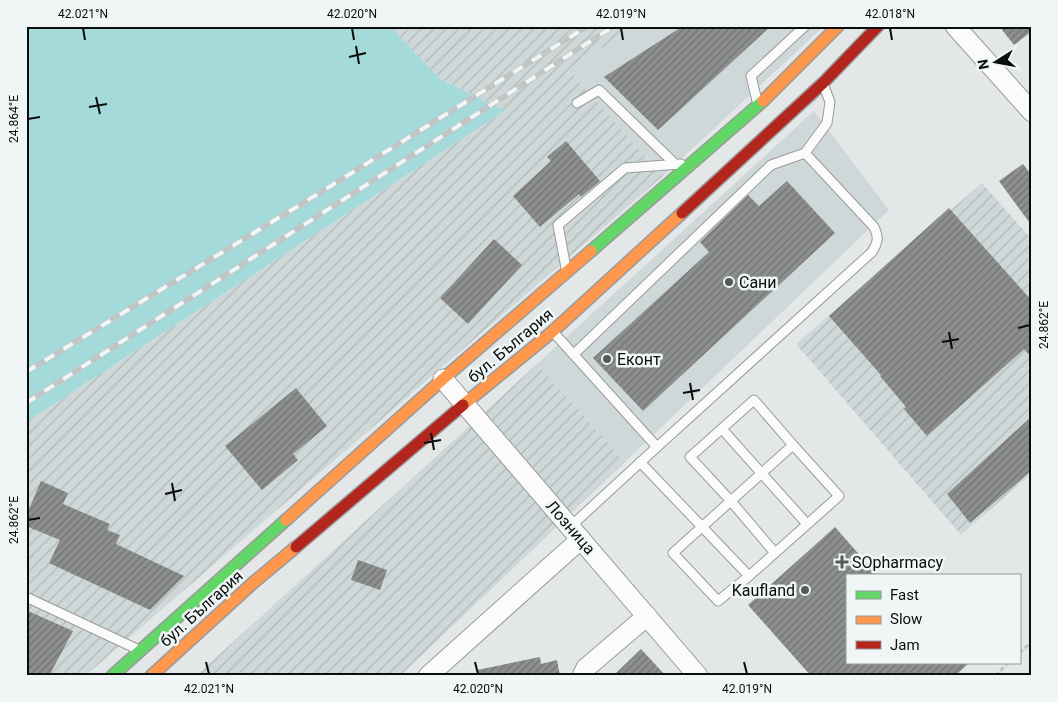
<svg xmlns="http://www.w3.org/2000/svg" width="1058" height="702" font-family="Roboto,sans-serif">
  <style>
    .built { fill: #cfd8d8 }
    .industrial { fill: url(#industrial-furrows) }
    .green { fill: #a5dada }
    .building { fill: url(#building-hatch) }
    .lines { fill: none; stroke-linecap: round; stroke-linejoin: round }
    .lane-casing { stroke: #999b9b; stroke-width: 11 }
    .street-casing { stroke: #999b9b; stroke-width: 21 }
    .fast-casing { stroke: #999b9b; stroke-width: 14 }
    .slow-casing { stroke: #999b9b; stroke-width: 14 }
    .jam-casing { stroke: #999b9b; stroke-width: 14 }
    .path { stroke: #c3c4c4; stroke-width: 3; stroke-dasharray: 5 2.5; stroke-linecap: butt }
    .lane { stroke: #fbfbfb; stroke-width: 9 }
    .street { stroke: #fbfbfb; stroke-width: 19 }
    .fast { stroke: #63d668; stroke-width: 11 }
    .slow { stroke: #ff974d; stroke-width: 11 }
    .jam { stroke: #b3261e; stroke-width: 11 }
    .rail-casing { stroke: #c3c4c4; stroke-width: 5.5 }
    .rail { stroke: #f0f6f6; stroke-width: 4; stroke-dasharray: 11; stroke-linecap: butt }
    .ticks { fill: none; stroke: #0b0d0d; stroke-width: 2 }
    .poi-dot { fill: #575959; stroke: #f0f6f6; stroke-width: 2 }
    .labels { text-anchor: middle; stroke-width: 5; stroke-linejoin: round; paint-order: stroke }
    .poi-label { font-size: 16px; fill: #0b0d0d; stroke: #f0f6f6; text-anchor: start }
    .street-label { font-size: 16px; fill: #0b0d0d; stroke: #f0f6f6 }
    .neatline { fill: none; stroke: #0b0d0d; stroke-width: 2 }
    .ticks-label { font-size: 12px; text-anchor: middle; fill: #0b0d0d }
  </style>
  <defs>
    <pattern id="industrial-furrows" width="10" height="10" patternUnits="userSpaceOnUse" patternTransform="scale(1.25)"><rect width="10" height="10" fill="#cfd8d8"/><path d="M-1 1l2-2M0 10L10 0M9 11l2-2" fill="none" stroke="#b0b8b8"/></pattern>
    <pattern id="building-hatch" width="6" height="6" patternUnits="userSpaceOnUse" patternTransform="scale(1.25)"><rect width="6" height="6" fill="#8d8f8f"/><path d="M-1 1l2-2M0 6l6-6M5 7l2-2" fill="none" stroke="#717373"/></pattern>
  </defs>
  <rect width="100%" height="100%" fill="#e4e7e7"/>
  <g class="built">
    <polygon points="636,26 824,26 663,176 568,70"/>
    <polygon points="814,111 889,210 625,462 537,364"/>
  </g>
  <g class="industrial">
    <polygon points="390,26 636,26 568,70 663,176 85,676 26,676 26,422 505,111 440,79"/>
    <polygon points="982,183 1032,240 1032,473 961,535 796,344"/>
    <polygon points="537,364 625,462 400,676 196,676"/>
  </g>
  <polygon class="green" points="26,26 390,26 440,79 505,111 26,422"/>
  <g class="building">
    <polygon points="683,26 771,26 658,130 604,77"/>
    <polygon points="999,26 1032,26 1032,31 1014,45"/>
    <polygon points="566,141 600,181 581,197 579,194 540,227 513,196 551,161 547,157"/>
    <polygon points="1023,164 1032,176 1032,226 999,181"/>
    <polygon points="787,181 835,233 643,411 593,358 709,252 700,242 748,195 759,206"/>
    <polygon points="949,208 1032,301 1032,358 1024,349 927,436 904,409 906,407 880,376 881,375 829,316"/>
    <polygon points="494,239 522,265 468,324 440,298"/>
    <polygon points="296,388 327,426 293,454 298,460 262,490 225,446"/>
    <polygon points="1032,416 1032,470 970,523 947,494"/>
    <polygon points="41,481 68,493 63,504 110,524 107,530 120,535 116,544 184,576 150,610 49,563 60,540 26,526 26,516"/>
    <polygon points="835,527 878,576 847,576 847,663 969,663 955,676 811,676 748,605"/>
    <polygon points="358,560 387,570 380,590 351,580"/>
    <polygon points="26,610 73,631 49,676 26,676"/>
    <polygon points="641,649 666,676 613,676"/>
    <polygon points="540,657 541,664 557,660 560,676 477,676 477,670"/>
  </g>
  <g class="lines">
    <g class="lane-casing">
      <g id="lane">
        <polyline points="757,101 751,76 805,26"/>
        <polyline points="577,103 599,90 675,164"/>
        <polyline points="566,268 558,225 625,168 681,164"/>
        <polyline points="555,334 657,447"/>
        <polyline points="574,354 771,165 805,153 827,123 830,102 824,86"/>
        <polyline points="722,429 807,524"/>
        <polyline points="640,462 749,576"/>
        <path d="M570,527L657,447L872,252C878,242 879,238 874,227L805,153"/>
        <polyline points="775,553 749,576 718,601 673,553 793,445 754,400 690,457 730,500 775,553 839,496 793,445"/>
        <polyline points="26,597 137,649"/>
      </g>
    </g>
    <g class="street-casing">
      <g id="street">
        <polyline points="955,26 1032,112"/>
        <polyline points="443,379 698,676"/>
        <polyline points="428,676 581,539"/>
        <polyline points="582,676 586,668 647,616"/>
      </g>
    </g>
    <g class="fast-casing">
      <g id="fast">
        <polyline points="591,251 763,101"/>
        <polyline points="112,676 286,520"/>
      </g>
    </g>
    <g class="slow-casing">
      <g id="slow">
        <polyline points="763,101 838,26"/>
        <polyline points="463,405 552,332 682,213"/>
        <polyline points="286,520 443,379 591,251"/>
        <polyline points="151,676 254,582 296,547"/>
      </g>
    </g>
    <g class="jam-casing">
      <g id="jam">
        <polyline points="682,213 823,83 878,26"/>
        <polyline points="296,547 463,405"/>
      </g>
    </g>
    <g class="path">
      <polyline points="1019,653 1032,642"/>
      <polyline points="995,676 1008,663"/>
    </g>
    <use href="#lane" class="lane"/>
    <use href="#street" class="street"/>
    <use href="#fast" class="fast"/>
    <use href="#slow" class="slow"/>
    <use href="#jam" class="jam"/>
    <g class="rail-casing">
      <g id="rail">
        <polyline points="26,372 321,192 588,26"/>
        <polyline points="26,403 614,26"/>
      </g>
    </g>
    <use href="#rail" class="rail"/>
  </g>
  <path class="ticks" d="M83,28L85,40M352,28L354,40M621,28L623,40M890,28L892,40M356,46L359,64M349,57L366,53M96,97L100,114M89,107L107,104M28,119L40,117M1018,328L1030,325M949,332L952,349M942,342L959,339M690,383L693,400M683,393L700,390M431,433L434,450M424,443L441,440M172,483L175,501M165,494L182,490M28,520L40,518M206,662L209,674M475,662L478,674M744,662L747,674"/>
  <g class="poi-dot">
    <circle cx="729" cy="282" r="5"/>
    <circle cx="607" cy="359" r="5"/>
    <path d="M839.5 554.5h5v5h5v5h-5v5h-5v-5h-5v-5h5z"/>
    <circle cx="805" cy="590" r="5"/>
  </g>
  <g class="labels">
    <g class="poi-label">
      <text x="739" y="288">Сани</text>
      <text x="617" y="365">Еконт</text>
      <text x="852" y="568">SOpharmacy</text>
      <text x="795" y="596" text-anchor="end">Kaufland</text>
    </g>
    <g class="street-label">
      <text transform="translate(510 345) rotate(-40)" y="6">бул. България</text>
      <text transform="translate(571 527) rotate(49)" y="6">Лозница</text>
      <text transform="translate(201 608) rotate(-42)" y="6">бул. България</text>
    </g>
  </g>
  <rect width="1058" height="702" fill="none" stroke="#f0f6f6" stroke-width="55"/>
  <rect x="846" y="574" width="175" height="90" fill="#f0f6f6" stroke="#949999"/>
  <rect x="856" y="591" width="25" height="8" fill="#63d668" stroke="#949999"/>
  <text x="890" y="600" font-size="15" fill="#0b0d0d">Fast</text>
  <rect x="856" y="616" width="25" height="8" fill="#ff974d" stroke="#949999"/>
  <text x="890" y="624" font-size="15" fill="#0b0d0d">Slow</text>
  <rect x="856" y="641" width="25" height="8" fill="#b3261e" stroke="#949999"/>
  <text x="890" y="650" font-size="15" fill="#0b0d0d">Jam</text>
  <g transform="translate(996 62) rotate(259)" stroke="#f0f6f6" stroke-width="4" paint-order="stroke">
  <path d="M0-4L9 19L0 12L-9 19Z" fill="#0b0d0d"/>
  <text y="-8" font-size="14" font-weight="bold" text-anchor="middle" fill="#0b0d0d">N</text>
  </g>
  <rect x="28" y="28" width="1002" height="646" class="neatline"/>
  <g class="ticks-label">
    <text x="83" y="18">42.021°N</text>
    <text x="352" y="18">42.020°N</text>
    <text x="621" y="18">42.019°N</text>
    <text x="890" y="18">42.018°N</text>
    <text transform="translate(14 119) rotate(-90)" y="4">24.864°E</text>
    <text transform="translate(1044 325) rotate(-90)" y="4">24.862°E</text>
    <text transform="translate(14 520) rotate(-90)" y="4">24.862°E</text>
    <text x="209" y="693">42.021°N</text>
    <text x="478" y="693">42.020°N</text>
    <text x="747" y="693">42.019°N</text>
  </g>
</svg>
